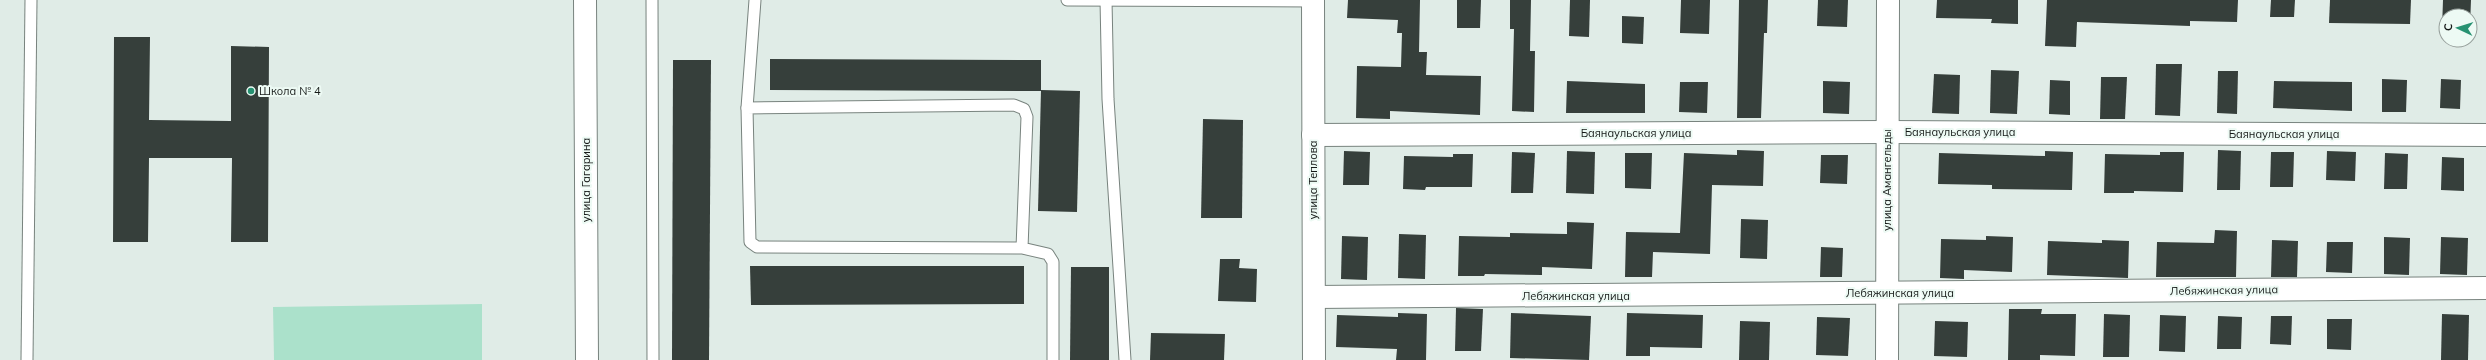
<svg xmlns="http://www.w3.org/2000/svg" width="2486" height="360" font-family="Mulish,sans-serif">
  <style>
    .green { fill: #abe1cb }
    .building { fill: #363f3b }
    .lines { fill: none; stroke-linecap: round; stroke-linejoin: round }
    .lane-casing { stroke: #78837e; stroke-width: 13 }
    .street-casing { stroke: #78837e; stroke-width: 24 }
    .secondary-casing { stroke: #78837e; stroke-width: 24 }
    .lane { stroke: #fff; stroke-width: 11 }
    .street { stroke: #fff; stroke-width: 22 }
    .secondary { stroke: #fff; stroke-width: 22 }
    .poi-dot { fill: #279272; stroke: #edfaf4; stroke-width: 1.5 }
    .labels { text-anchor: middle; stroke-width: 4; stroke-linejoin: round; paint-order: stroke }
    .poi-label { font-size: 11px; fill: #161a18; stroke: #edfaf4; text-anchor: start }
    .street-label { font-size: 11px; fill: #161a18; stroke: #edfaf4 }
  </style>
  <rect width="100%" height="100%" fill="#e0ece7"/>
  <polygon class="green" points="482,304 482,360 274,360 273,307"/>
  <g class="building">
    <polygon points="1348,0 1420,0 1419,52 1427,52 1426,75 1481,76 1480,115 1390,111 1390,119 1356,118 1357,66 1401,67 1402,33 1397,33 1398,20 1347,18"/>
    <polygon points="1457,0 1481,0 1480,28 1457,28"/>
    <polygon points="1510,0 1531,0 1530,51 1535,51 1534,112 1512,111 1514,29 1510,29"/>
    <polygon points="1570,0 1590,0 1589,37 1569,36"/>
    <polygon points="1681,0 1710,0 1709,34 1680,33"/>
    <polygon points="1739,0 1768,0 1767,33 1764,33 1761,118 1737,118"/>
    <polygon points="1818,0 1848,0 1847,27 1817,26"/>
    <polygon points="1937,0 2018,0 2018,24 1991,23 1992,19 1936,18"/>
    <polygon points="2047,0 2238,0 2237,22 2190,21 2190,26 2077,22 2076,47 2045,46"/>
    <polygon points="2271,0 2295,0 2294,17 2270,17"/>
    <polygon points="2330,0 2411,0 2410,24 2329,23"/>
    <polygon points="2443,0 2471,0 2470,27 2470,16 2446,16 2446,29 2442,29"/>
    <polygon points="1622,16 1644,17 1643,44 1622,43"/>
    <polygon points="114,37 150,37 149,120 231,121 231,46 269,47 268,242 231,242 232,158 149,158 148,242 113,242"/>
    <polygon points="770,59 1041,60 1041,91 770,90"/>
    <polygon points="673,60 711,60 709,360 672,360"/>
    <polygon points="2156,64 2182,64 2180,116 2155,115"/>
    <polygon points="1991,70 2019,71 2017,114 1990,113"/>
    <polygon points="2218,71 2238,71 2237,114 2217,113"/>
    <polygon points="1934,74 1960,75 1959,114 1932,113"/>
    <polygon points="2101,77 2127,77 2125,119 2100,119"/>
    <polygon points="2382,79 2407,80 2406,112 2382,112"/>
    <polygon points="2441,79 2461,80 2460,109 2440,108"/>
    <polygon points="2050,80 2070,81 2070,115 2049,114"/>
    <polygon points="1567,81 1645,84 1645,113 1566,113"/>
    <polygon points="1823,81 1850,82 1849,114 1823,113"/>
    <polygon points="2274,81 2352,82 2352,111 2273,108"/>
    <polygon points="1680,82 1708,82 1707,113 1679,112"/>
    <polygon points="1041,90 1080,91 1077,212 1038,211"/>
    <polygon points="1203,119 1243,120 1242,218 1201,218"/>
    <polygon points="1737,150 1764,151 1763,186 1712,185 1710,254 1653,252 1652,277 1625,277 1626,232 1680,233 1684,153 1737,155"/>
    <polygon points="2218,150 2241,151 2240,190 2217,190"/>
    <polygon points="1344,151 1370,152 1369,185 1343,185"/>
    <polygon points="1567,151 1595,152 1594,194 1566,193"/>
    <polygon points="2045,151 2073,152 2072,190 1992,189 1992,185 1938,184 1939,153 2045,156"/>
    <polygon points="2327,151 2356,152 2355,181 2326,180"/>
    <polygon points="1512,152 1535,153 1533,193 1511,193"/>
    <polygon points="2160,152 2184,152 2183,192 2134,191 2134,193 2104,193 2105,154 2160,155"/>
    <polygon points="2271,152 2294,152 2293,187 2270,187"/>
    <polygon points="1625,153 1652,153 1651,189 1625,188"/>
    <polygon points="2385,153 2408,154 2407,189 2384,189"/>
    <polygon points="1453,154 1473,154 1472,187 1426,187 1425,190 1403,189 1404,156 1453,157"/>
    <polygon points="1821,155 1848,155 1847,184 1820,183"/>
    <polygon points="2442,157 2464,158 2464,191 2441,190"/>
    <polygon points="1741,219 1768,220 1767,259 1740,258"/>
    <polygon points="1567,222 1594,223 1592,269 1542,267 1542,275 1485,274 1484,276 1458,276 1459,236 1510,237 1510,233 1567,234"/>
    <polygon points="2215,230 2237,231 2236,277 2156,277 2157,242 2214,243"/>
    <polygon points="1399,234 1426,235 1425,279 1398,278"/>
    <polygon points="1342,236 1368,237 1367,280 1341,279"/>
    <polygon points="1986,236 2013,237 2012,272 1964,270 1964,279 1940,278 1941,239 1986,240"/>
    <polygon points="2384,237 2410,238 2409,275 2384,274"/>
    <polygon points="2441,237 2468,238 2467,275 2440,274"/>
    <polygon points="2102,240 2129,241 2128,278 2047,275 2048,241 2102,243"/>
    <polygon points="2272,240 2298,241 2297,277 2271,277"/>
    <polygon points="2327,242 2353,242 2352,273 2326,272"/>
    <polygon points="1821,247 1843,248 1842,277 1820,277"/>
    <polygon points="1220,259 1240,259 1239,268 1257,269 1256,302 1218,301"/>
    <polygon points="750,266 1024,266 1024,304 751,305"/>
    <polygon points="1071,267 1109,267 1109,360 1070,360"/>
    <polygon points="1456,308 1483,309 1481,351 1455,351"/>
    <polygon points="2009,309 2042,309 2041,314 2076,314 2075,356 2040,355 2040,360 2008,360"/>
    <polygon points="1398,313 1427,314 1426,360 1396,360 1397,349 1336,347 1337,315 1398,317"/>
    <polygon points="1511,313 1591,316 1589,360 1510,358"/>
    <polygon points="1627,313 1703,315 1702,348 1650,347 1650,356 1626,356"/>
    <polygon points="2104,314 2130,315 2129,357 2103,357"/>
    <polygon points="2442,314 2469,315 2468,360 2441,360"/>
    <polygon points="2160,315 2186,316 2185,352 2159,351"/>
    <polygon points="2218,316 2242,317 2241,349 2217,349"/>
    <polygon points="2271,316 2292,316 2291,345 2270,344"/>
    <polygon points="1817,317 1850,318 1848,356 1816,355"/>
    <polygon points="2327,319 2352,319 2351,350 2327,349"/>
    <polygon points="1740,321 1770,322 1769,360 1739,360"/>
    <polygon points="1935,321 1968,322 1967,357 1934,356"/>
    <polygon points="1151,333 1225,334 1224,360 1150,360"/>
  </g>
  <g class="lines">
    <g class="lane-casing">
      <g id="lane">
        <polyline points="652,0 653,360"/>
        <polyline points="1067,0 1313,1"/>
        <polyline points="1106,0 1108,99 1125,360"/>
        <polyline points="747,108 755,0"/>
        <polyline points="1022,248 1027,117 1024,109 1014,105 747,108 750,242 757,247 1022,248 1048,254 1053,262 1053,360"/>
        <polyline points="27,360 31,0"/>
      </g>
    </g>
    <g class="street-casing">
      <g id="street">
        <polyline points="585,0 587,360"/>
        <polyline points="1313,0 1314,360"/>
        <polyline points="1313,135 1887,132 2486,135"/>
        <polyline points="1314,297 2486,288"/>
      </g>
    </g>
    <g class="secondary-casing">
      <polyline id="secondary" points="1887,360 1888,0"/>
    </g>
    <use href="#lane" class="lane"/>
    <use href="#street" class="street"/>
    <use href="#secondary" class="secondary"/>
  </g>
  <circle class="poi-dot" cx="251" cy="91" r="4"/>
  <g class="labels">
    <g class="poi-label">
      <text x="259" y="95">Школа № 4</text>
    </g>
    <g class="street-label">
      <text x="1960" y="136">Баянаульская улица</text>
      <text x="1636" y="137">Баянаульская улица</text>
      <text x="2284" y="138">Баянаульская улица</text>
      <text transform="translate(586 180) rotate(-90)" y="4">улица Гагарина</text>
      <text transform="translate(1313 180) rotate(-90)" y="4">улица Теплова</text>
      <text transform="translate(1887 180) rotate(-90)" y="4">улица Амангельды</text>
      <text transform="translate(2224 290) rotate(-1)" y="4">Лебяжинская улица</text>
      <text x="1900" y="297">Лебяжинская улица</text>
      <text x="1576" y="300">Лебяжинская улица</text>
    </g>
  </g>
  <g transform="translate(2458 28) rotate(274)"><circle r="19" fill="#edfaf4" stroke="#97a09c"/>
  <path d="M0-3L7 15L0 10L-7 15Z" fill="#279272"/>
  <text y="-6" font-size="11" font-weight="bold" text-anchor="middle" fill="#161a18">С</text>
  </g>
</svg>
